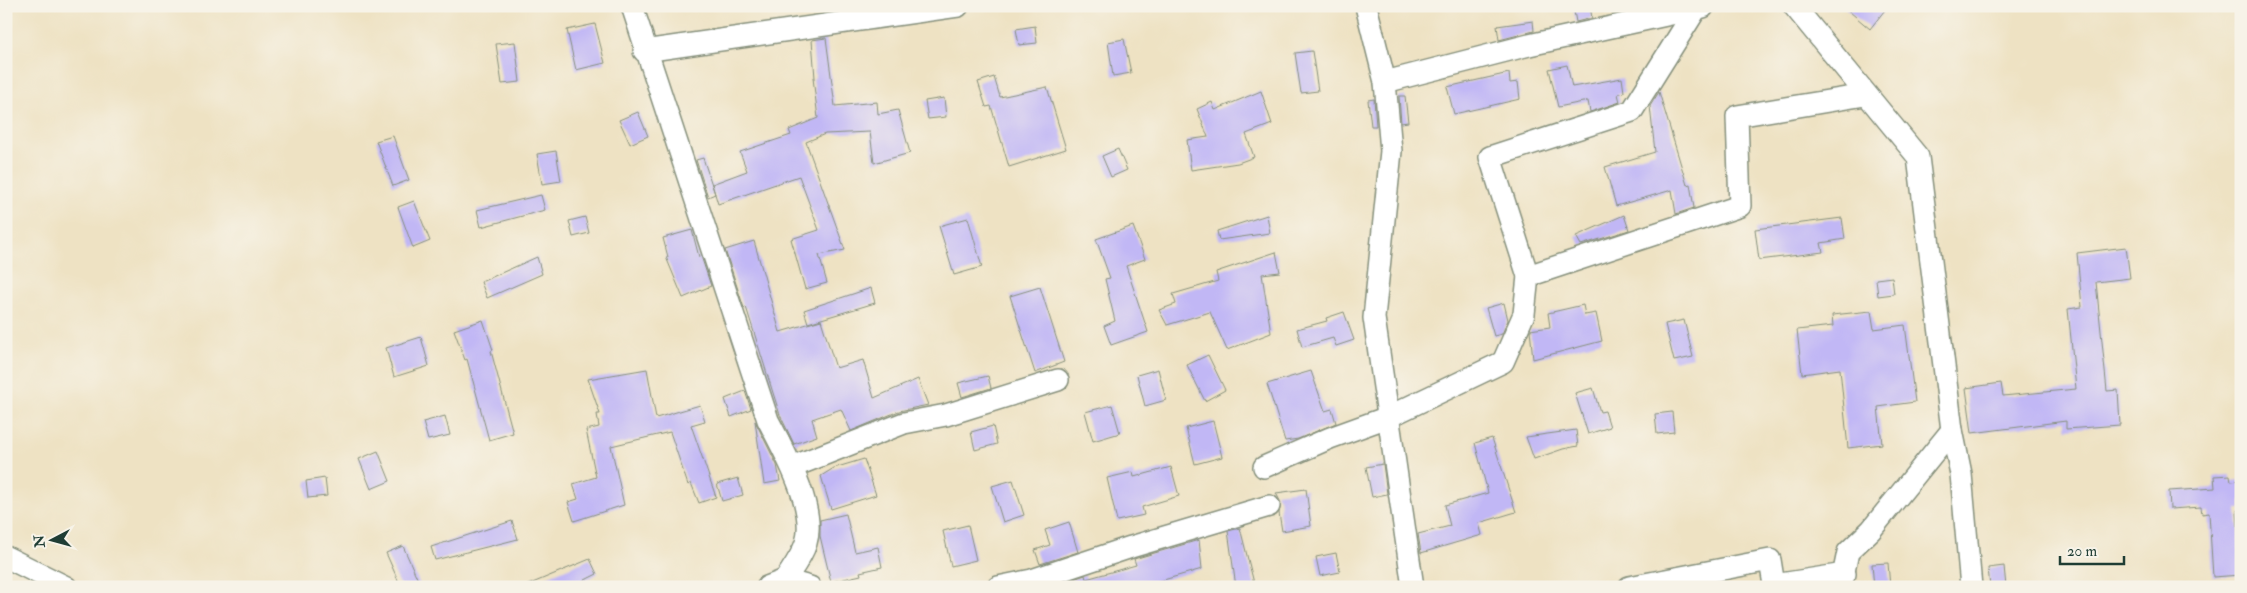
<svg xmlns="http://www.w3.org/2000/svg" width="2247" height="593" font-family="'IM FELL Double Pica',serif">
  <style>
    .building { fill: #c1b7f5 }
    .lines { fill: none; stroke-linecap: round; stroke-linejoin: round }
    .minor-casing { stroke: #86907c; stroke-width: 24 }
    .minor { stroke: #fff; stroke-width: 21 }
  </style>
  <rect width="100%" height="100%" fill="#f7f3e8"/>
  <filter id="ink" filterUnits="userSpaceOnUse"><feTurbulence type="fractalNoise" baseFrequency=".02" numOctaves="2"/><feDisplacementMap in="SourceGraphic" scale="10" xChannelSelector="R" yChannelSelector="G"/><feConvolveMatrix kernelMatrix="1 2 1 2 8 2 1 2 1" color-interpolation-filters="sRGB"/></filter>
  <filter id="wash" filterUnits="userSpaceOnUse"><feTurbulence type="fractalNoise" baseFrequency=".0096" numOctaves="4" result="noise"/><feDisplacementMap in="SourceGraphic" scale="20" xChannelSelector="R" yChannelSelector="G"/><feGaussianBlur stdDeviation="1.12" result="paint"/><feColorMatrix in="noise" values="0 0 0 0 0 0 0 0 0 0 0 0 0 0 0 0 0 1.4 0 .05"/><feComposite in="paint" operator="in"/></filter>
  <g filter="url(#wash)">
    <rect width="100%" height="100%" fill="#eee2c3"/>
    <g id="blocks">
      <g class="building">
        <polygon points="1573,6 1590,6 1592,18 1576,22"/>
        <polygon points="1843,6 1888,6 1870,29"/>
        <polygon points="1533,21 1534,31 1499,40 1497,26"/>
        <polygon points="595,24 605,63 576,70 567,30"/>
        <polygon points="1035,26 1037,43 1019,45 1016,29"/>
        <polygon points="826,38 835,106 877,102 878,114 898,110 910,153 874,163 870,132 825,134 806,142 845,250 819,255 827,283 805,289 791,239 819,230 799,176 718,204 712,184 747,171 740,152 791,135 789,130 818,118 813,78 815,78 812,40"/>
        <polygon points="1124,39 1131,73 1113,76 1108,42"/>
        <polygon points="515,42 520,82 502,84 496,44"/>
        <polygon points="1312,51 1318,91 1301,93 1295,53"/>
        <polygon points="1567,65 1572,87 1622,78 1624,92 1618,94 1620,102 1590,112 1588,101 1558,107 1549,69"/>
        <polygon points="1509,73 1510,83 1518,82 1520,99 1454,114 1447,87"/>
        <polygon points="994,77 1000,97 1047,87 1066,149 1009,167 991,106 986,107 978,82"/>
        <polygon points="1261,91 1272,124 1246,134 1254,157 1238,163 1191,170 1187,140 1208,137 1197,109 1212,102 1215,110"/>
        <polygon points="1659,92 1687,185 1690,184 1694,208 1676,214 1672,190 1616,206 1605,167 1655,152 1650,106"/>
        <polygon points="1399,96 1405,96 1408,122 1401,123"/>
        <polygon points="944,98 946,117 928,119 925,101"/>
        <polygon points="1374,99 1376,126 1371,126 1368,100"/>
        <polygon points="638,112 648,136 630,144 619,120"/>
        <polygon points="393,136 409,180 393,186 376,141"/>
        <polygon points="1118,149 1127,170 1111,177 1102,156"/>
        <polygon points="556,151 561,181 542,184 537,154"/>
        <polygon points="703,158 715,194 708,197 696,160"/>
        <polygon points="541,195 545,210 481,227 477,210"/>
        <polygon points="414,201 430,241 413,248 398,207"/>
        <polygon points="1267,215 1270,233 1219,240 1217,231"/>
        <polygon points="1624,215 1629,230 1581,245 1576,236"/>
        <polygon points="585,217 589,233 573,237 569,221"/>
        <polygon points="968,218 982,267 954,275 939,226"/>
        <polygon points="1842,218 1845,239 1821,243 1823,252 1759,260 1755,229"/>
        <polygon points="1133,226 1145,259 1126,266 1148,332 1111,345 1104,326 1115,321 1105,279 1110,278 1096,239"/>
        <polygon points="692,230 699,257 701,256 711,286 683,298 666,257 668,257 663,238"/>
        <polygon points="754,241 780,332 821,320 836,368 863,360 874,398 918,379 928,405 899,411 851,431 841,409 812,419 817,436 794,444 780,415 746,307 744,308 725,250"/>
        <polygon points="2126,247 2130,278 2096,282 2107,391 2118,390 2120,425 2066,429 2066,421 1972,433 1966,388 2001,383 2003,396 2076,389 2068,309 2082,307 2077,253"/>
        <polygon points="1276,252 1280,272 1262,274 1271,333 1227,350 1210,312 1167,325 1159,310 1176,304 1173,294 1218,281 1216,272"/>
        <polygon points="537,257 542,274 487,298 481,282"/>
        <polygon points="1892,277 1894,294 1878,296 1876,279"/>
        <polygon points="1040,287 1064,362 1035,373 1010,296"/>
        <polygon points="871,288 875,303 808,323 804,310"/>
        <polygon points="1504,303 1508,320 1502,334 1494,336 1486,308"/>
        <polygon points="1583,305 1585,315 1596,313 1602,341 1533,359 1530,330 1550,327 1548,313"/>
        <polygon points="1871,311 1874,329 1905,325 1915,402 1878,407 1882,444 1848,448 1840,369 1802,374 1797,330 1833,326 1832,315"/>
        <polygon points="1344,312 1354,340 1336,346 1333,338 1302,347 1297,329 1327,321 1326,318"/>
        <polygon points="483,320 493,350 491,351 513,433 489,440 467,359 465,360 454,330"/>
        <polygon points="1684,320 1693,357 1674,361 1665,324"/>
        <polygon points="421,337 429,366 394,377 386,348"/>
        <polygon points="1208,355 1225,390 1205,401 1187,365"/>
        <polygon points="647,369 656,418 700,405 705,421 691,425 716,497 699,503 691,483 688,485 670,432 611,446 624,505 574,521 568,502 578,499 573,484 596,477 586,430 599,427 597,414 600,414 588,379"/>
        <polygon points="1158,369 1166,400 1145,406 1137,375"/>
        <polygon points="1311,371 1325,411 1332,409 1336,423 1298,439 1285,441 1267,384"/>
        <polygon points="988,376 991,388 962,397 958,383"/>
        <polygon points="1593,388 1600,412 1605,411 1610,427 1588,434 1575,393"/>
        <polygon points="745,391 751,409 731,417 725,399"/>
        <polygon points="1112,405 1120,433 1093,441 1085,412"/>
        <polygon points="1672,412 1674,432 1657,434 1655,414"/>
        <polygon points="445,416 450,435 428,440 423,422"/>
        <polygon points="755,421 777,465 780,481 764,484"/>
        <polygon points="1213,421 1222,457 1195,464 1186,428"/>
        <polygon points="993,426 997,444 975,450 971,432"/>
        <polygon points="1576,430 1578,446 1563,449 1534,459 1526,437"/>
        <polygon points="1492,438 1516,512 1479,523 1482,535 1421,553 1418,534 1450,526 1445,505 1488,493 1475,443"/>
        <polygon points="378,451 390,481 371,489 359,459"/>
        <polygon points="864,459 876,495 831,509 821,476 834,468"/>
        <polygon points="1383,464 1387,494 1372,497 1366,467"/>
        <polygon points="1171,467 1179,496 1142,507 1144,515 1117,521 1107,478 1133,472 1134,477"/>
        <polygon points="2230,475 2231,481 2241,480 2241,510 2237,510 2241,575 2213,577 2209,513 2202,514 2201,507 2170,509 2169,491 2215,488 2214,476"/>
        <polygon points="325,478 327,496 308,498 306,481"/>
        <polygon points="738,478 743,495 722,501 717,484"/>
        <polygon points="1013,480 1024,515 1003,522 992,486"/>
        <polygon points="1306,489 1311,526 1282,531 1279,513 1281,503 1276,493"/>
        <polygon points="846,514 855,552 878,547 882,567 860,572 861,575 831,582 820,536 820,520"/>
        <polygon points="512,521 518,539 435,560 431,547"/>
        <polygon points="1069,522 1078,552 1040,564 1035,550 1050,545 1045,530"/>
        <polygon points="968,525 976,560 951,566 943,531"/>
        <polygon points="1240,528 1255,587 1236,587 1228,531"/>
        <polygon points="1199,540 1202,569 1139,587 1051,587 1085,575 1086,579 1136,565 1134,559"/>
        <polygon points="403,546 421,587 401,587 386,553"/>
        <polygon points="1336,553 1340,572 1320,576 1316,557"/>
        <polygon points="590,559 597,574 571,587 523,587"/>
        <polygon points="1888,563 1890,587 1874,587 1872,564"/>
        <polygon points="2004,566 2006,587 1990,587 1988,568"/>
      </g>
    </g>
  </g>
  <g filter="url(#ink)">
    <use href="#blocks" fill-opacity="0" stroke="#86907c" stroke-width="1"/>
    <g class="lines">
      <g class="minor-casing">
        <g id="minor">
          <path d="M632,6L768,420C784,451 817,508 806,543C802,556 792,569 785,580"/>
          <polyline points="1366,6 1385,82 1391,151 1374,318 1413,587"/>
          <polyline points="1794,6 1918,157 1952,430 1961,474 1971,587"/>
          <polyline points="644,51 958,6"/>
          <polyline points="1385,82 1529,45 1703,7"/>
          <polyline points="1528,276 1740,206 1737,116 1865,95"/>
          <polyline points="792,467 904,423 946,415 1058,380"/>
          <polyline points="1264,467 1330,438 1388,417 1503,362 1524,314 1528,276 1490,157 1632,111 1696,9"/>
          <polyline points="6,557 66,587"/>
          <polyline points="1841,586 1848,552 1871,530 1952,430"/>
          <polyline points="767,587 785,580 810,587"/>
          <polyline points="998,587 1032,580 1131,547 1269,506"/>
          <polyline points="1629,587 1770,560 1774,585 1845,574"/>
        </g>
      </g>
      <use href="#minor" class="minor"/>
    </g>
  </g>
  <rect width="2247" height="593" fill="none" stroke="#f7f3e8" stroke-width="25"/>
  <g transform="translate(52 540) rotate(264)" stroke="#f7f3e8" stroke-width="4" paint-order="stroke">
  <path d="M0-4L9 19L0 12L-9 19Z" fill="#1f3d34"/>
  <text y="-8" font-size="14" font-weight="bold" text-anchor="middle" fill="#1f3d34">N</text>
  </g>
  <path d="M2060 556v8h64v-8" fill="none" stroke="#1f3d34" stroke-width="2.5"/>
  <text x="2067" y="556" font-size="15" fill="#1f3d34" stroke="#f7f3e8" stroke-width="4" paint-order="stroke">20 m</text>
</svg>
